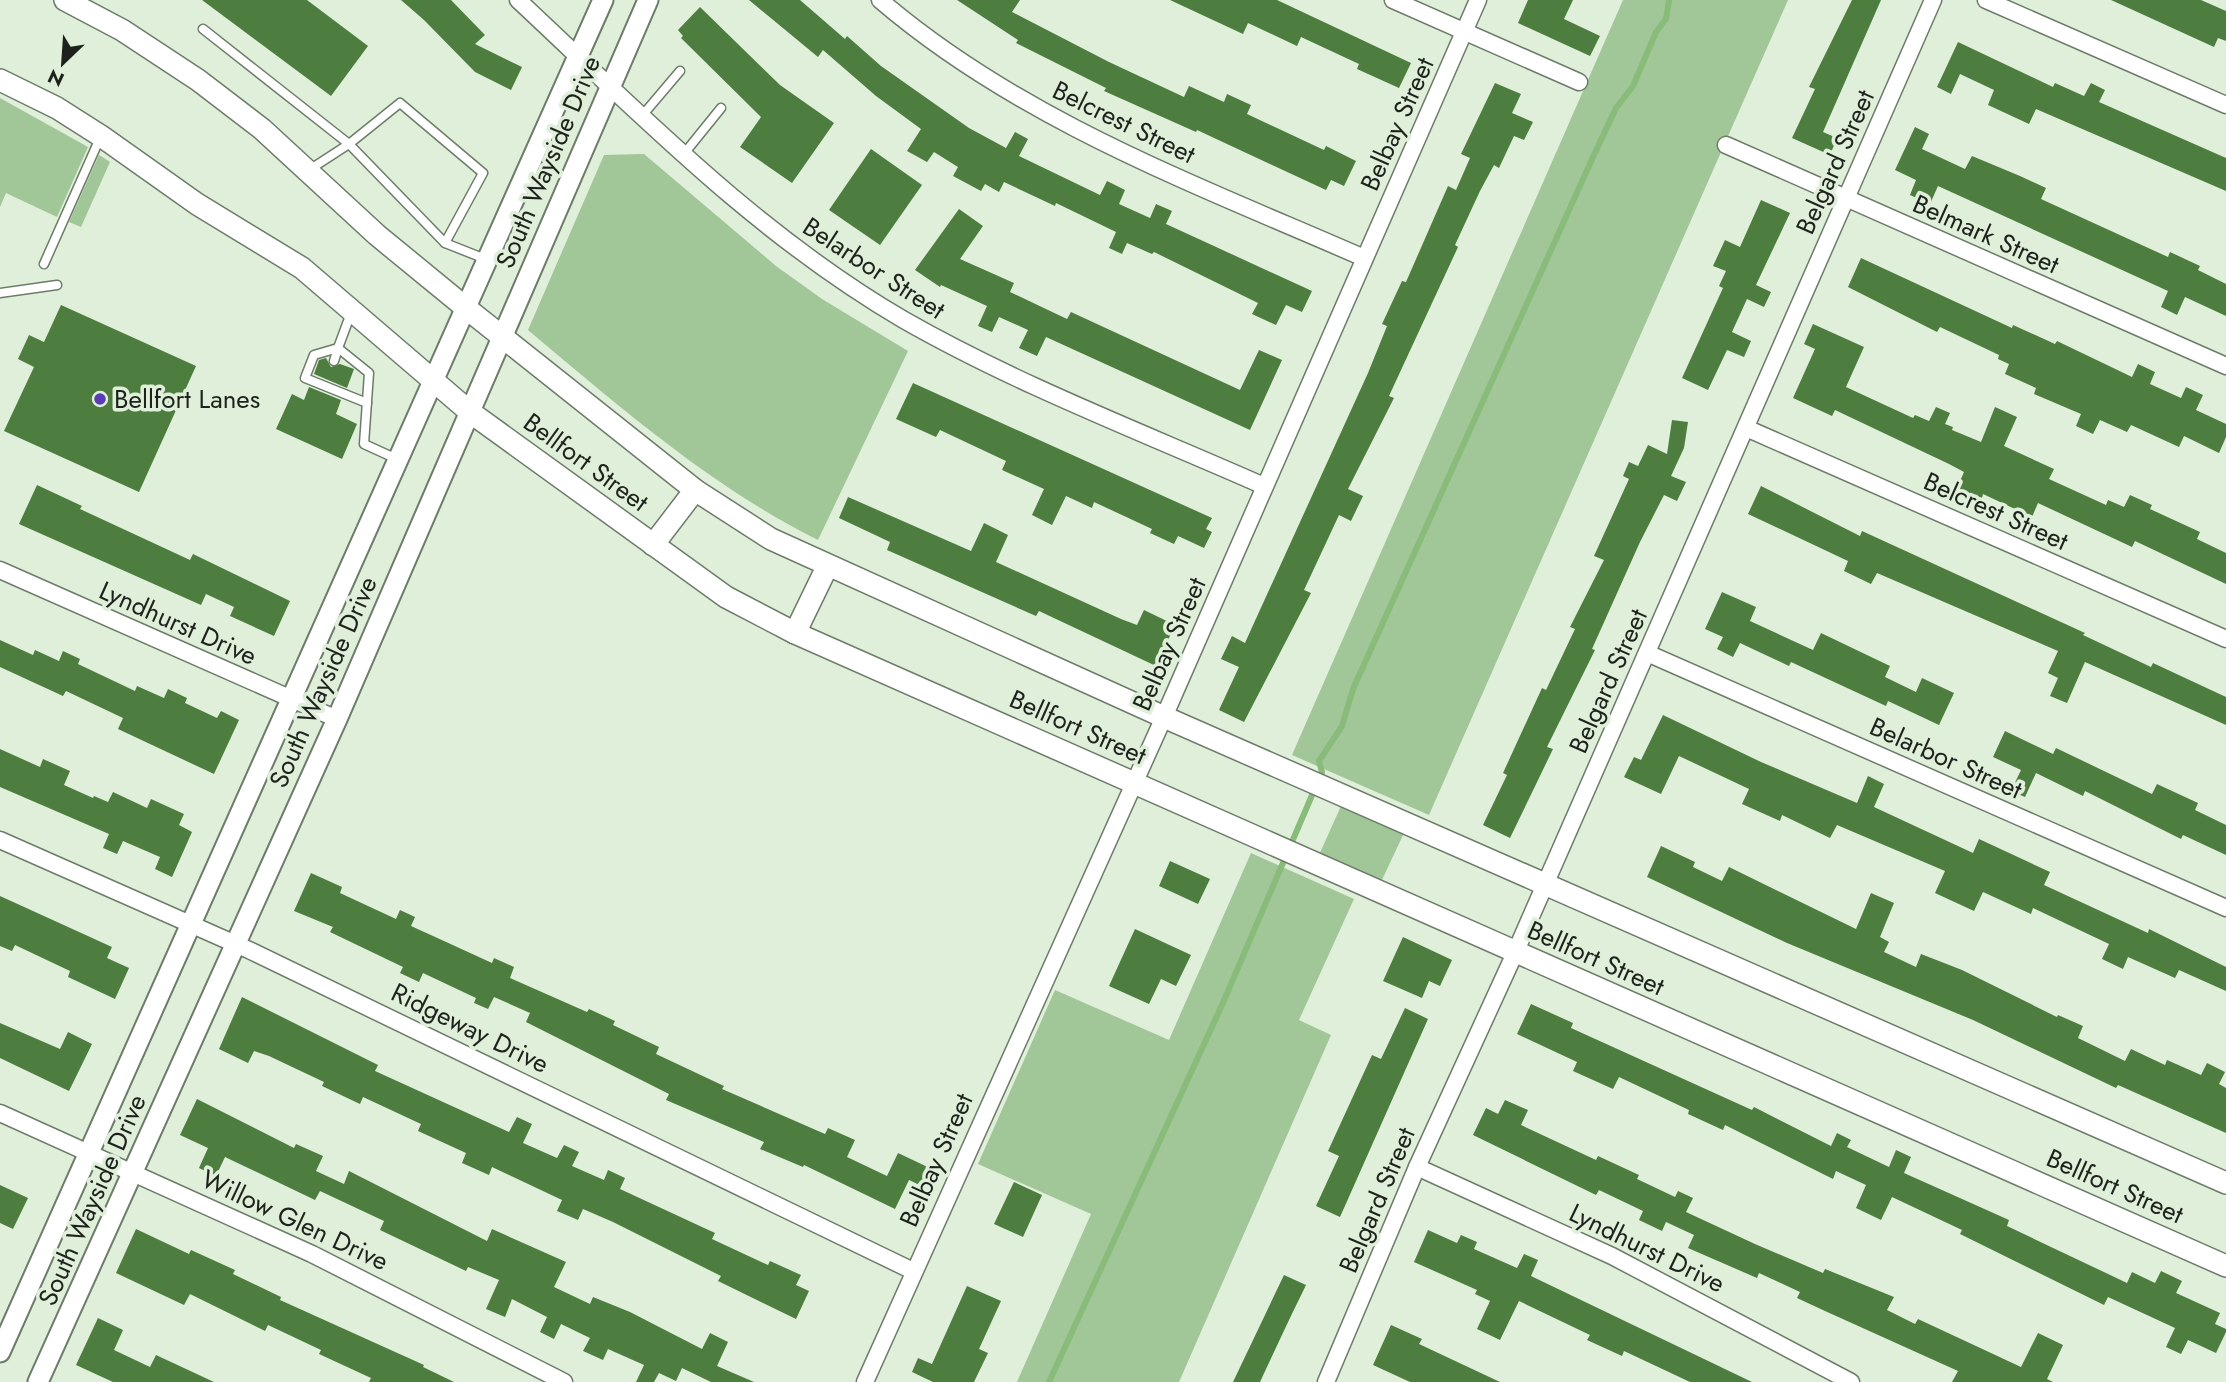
<svg xmlns="http://www.w3.org/2000/svg" width="2226" height="1382" font-family="Jost,sans-serif">
  <style>
    .green { fill: #a1c697 }
    .lines { fill: none; stroke-linecap: round; stroke-linejoin: round }
    .stream { stroke: #89bb7a; stroke-width: 6 }
    .building { fill: #4d7d3f }
    .service-casing { stroke: #6d7c69; stroke-width: 11 }
    .minor-casing { stroke: #6d7c69; stroke-width: 19 }
    .tertiary-casing { stroke: #6d7c69; stroke-width: 23 }
    .secondary-casing { stroke: #6d7c69; stroke-width: 24 }
    .service { stroke: #fff; stroke-width: 8 }
    .minor { stroke: #fff; stroke-width: 16 }
    .tertiary { stroke: #fff; stroke-width: 19 }
    .secondary { stroke: #fff; stroke-width: 21 }
    .poi-dot { fill: #5a3cb4; stroke: #dfefda; stroke-width: 2.5 }
    .labels { text-anchor: middle; stroke-width: 7; stroke-linejoin: round; paint-order: stroke }
    .street-label { font-size: 26px; fill: #1d231c; stroke: #dfefda }
    .poi-label { font-size: 26px; fill: #1d231c; stroke: #dfefda; text-anchor: start }
  </style>
  <rect width="100%" height="100%" fill="#dfefda"/>
  <g class="green">
    <polygon points="1623,0 1788,0 1429,815 1292,755"/>
    <polygon points="0,98 88,147 57,217 6,193 0,207"/>
    <path d="M644,154L776,266L822,299L908,351L818,540C710,486 620,407 528,330L604,155Z"/>
    <polygon points="99,155 110,162 81,227 69,222"/>
    <polygon points="1341,806 1404,833 1381,882 1319,855"/>
    <polygon points="1251,853 1354,899 1299,1020 1331,1035 1179,1382 1017,1382 1091,1214 978,1164 1055,990 1169,1040"/>
  </g>
  <g class="lines">
    <polyline class="stream" points="1049,1382 1222,1005 1322,772 1319,761 1342,726 1353,689 1593,157 1616,108 1633,86 1656,32 1666,19 1669,0"/>
  </g>
  <g class="building">
    <polygon points="202,0 307,0 368,46 331,96"/>
    <polygon points="401,0 451,0 485,35 475,44 522,67 511,90 475,72 424,20"/>
    <polygon points="749,0 800,0 845,39 847,36 881,66 969,128 1006,148 1015,132 1028,139 1019,156 1100,195 1107,181 1125,190 1119,204 1150,218 1156,204 1172,211 1166,224 1312,291 1302,312 1286,305 1276,325 1252,314 1258,303 1154,252 1152,254 1127,243 1122,254 1109,248 1116,232 1056,203 1055,206 1004,182 999,192 985,184 981,191 953,176 958,167 934,152 927,162 907,151 921,129 876,96 823,50 818,57"/>
    <polygon points="957,0 1020,0 1012,12 1109,62 1184,97 1189,86 1224,102 1227,94 1251,105 1247,114 1324,150 1326,146 1356,161 1344,186 1331,180 1326,190 1197,130 1196,132 1104,91 1106,88 1016,43 1018,40"/>
    <polygon points="1170,0 1277,0 1411,63 1399,88 1357,69 1359,64 1301,37 1297,46 1248,23 1243,34"/>
    <polygon points="1528,0 1573,0 1564,19 1600,36 1590,56 1518,23"/>
    <polygon points="1852,0 1881,0 1823,132 1837,138 1830,155 1792,138 1815,89 1809,87"/>
    <polygon points="2111,0 2201,0 2226,11 2226,41 2218,38 2214,47"/>
    <polygon points="700,7 780,85 834,123 792,183 740,147 761,117 681,38 683,36 678,30"/>
    <polygon points="1958,42 2053,87 2055,83 2084,96 2091,83 2105,90 2099,102 2226,158 2226,191 2036,109 2029,124 1988,105 1994,90 1960,74 1951,94 1937,87"/>
    <polygon points="1495,83 1521,94 1512,113 1533,122 1524,140 1514,136 1499,168 1494,165 1480,191 1455,245 1458,247 1389,396 1394,398 1348,489 1363,496 1351,521 1339,515 1304,590 1311,593 1244,722 1219,710 1239,667 1221,659 1232,636 1245,643 1254,623 1368,373 1387,326 1382,324 1402,281 1406,282 1448,186 1456,190 1470,158 1461,154"/>
    <polygon points="1915,127 1929,134 1922,149 1965,169 1972,156 2020,176 2046,188 2041,199 2168,257 2170,252 2200,266 2198,270 2226,284 2226,316 2185,297 2177,315 2161,307 2168,291 1938,186 1930,204 1910,195 1916,180 1895,170"/>
    <polygon points="871,149 922,185 880,245 829,210"/>
    <polygon points="1761,200 1790,213 1756,285 1771,292 1764,307 1747,299 1732,332 1751,341 1744,357 1727,350 1708,390 1682,378 1723,288 1719,286 1726,271 1713,266 1725,240 1740,247"/>
    <polygon points="959,209 983,226 960,259 1014,283 1010,292 1067,319 1071,312 1240,390 1259,350 1282,360 1250,430 1046,337 1037,356 1019,348 1028,330 999,317 992,332 978,326 987,306 941,285 940,287 915,270"/>
    <polygon points="1861,258 2012,328 2013,325 2055,344 2057,341 2132,377 2138,364 2155,372 2150,384 2181,398 2186,387 2203,395 2196,410 2226,424 2226,437 2219,453 2184,436 2179,447 2131,425 2127,432 2100,420 2093,434 2076,426 2081,414 2034,394 2036,388 2005,374 2009,364 1998,359 1999,355 1940,327 1937,332 1848,287"/>
    <polygon points="61,305 196,366 139,492 4,431 34,367 18,359 29,335 44,342"/>
    <polygon points="1813,324 1864,347 1846,387 1913,418 1915,415 1929,421 1936,407 1950,413 1945,424 1953,427 1952,430 1981,442 1995,407 2017,417 2004,446 2054,469 2049,479 2106,505 2108,500 2124,507 2130,495 2152,505 2150,509 2200,532 2197,539 2226,553 2226,584 2135,541 2132,547 2038,503 2032,517 1983,494 1982,498 1957,488 1964,472 1949,464 1835,410 1832,416 1793,398 1815,349 1804,344"/>
    <polygon points="326,358 331,367 340,364 354,369 347,388 314,374 319,360"/>
    <polygon points="913,383 1212,518 1206,529 1212,532 1204,548 1178,536 1174,544 1150,533 1152,529 1094,502 1092,508 1066,496 1052,525 1032,515 1044,489 1002,470 1006,461 940,430 936,437 896,419"/>
    <polygon points="309,387 341,400 336,414 357,424 342,459 276,429 292,394 304,400"/>
    <polygon points="1672,420 1688,422 1684,448 1671,476 1686,482 1677,501 1664,495 1640,542 1592,649 1595,650 1547,747 1553,749 1510,838 1483,825 1507,775 1503,773 1542,688 1546,690 1575,629 1570,627 1604,560 1594,556 1629,479 1623,476 1629,462 1638,466 1648,445 1667,454"/>
    <polygon points="37,485 82,506 80,509 190,560 193,554 290,601 274,636 230,616 234,607 206,594 201,605 19,524"/>
    <polygon points="1761,486 1860,536 1862,531 2085,633 2083,635 2151,667 2153,663 2226,697 2226,725 2085,662 2067,703 2050,696 2058,678 2048,673 2058,651 1877,573 1871,584 1844,571 1848,561 1748,514"/>
    <polygon points="848,497 971,551 984,523 1008,535 996,562 1121,619 1137,625 1144,610 1175,625 1156,666 1039,611 1036,616 887,550 890,542 839,518"/>
    <polygon points="1722,592 1756,607 1750,621 1813,650 1821,633 1890,666 1885,677 1916,692 1922,678 1954,693 1939,725 1888,701 1886,706 1791,662 1789,666 1740,643 1733,657 1717,649 1723,637 1705,629"/>
    <polygon points="0,640 33,655 35,650 59,661 63,651 80,659 78,664 135,691 137,686 164,698 168,689 187,698 185,703 217,718 221,711 239,720 214,774 118,729 123,718 66,691 63,696 0,667"/>
    <polygon points="1663,715 1761,762 1857,803 1868,776 1884,784 1874,807 1973,853 1979,839 2050,872 2044,885 2148,933 2149,929 2226,967 2226,991 2179,970 2175,978 2128,957 2123,969 2102,959 2109,944 2033,908 2031,914 1983,892 1974,911 1935,893 1945,871 1837,825 1830,838 1782,815 1780,821 1742,804 1749,789 1679,756 1661,794 1624,777 1634,757 1641,760"/>
    <polygon points="2005,731 2053,754 2056,748 2152,794 2157,784 2198,803 2195,810 2226,825 2226,855 2183,835 2181,839 2085,791 2083,796 2036,773 2025,797 2011,791 2021,770 1993,757"/>
    <polygon points="0,749 40,767 43,759 70,771 64,785 93,798 94,796 108,802 113,792 147,808 151,799 184,814 179,825 192,832 172,877 155,869 160,857 123,841 117,854 103,848 109,834 0,787"/>
    <polygon points="1661,846 1695,862 1693,867 1722,881 1729,867 1856,929 1871,893 1894,903 1880,937 1889,942 1884,952 1916,967 1921,954 1962,970 2057,1017 2058,1015 2083,1026 2078,1038 2125,1061 2131,1049 2165,1065 2167,1060 2201,1075 2207,1063 2225,1072 2219,1084 2226,1088 2226,1133 2118,1085 2116,1088 1973,1020 1787,943 1647,877"/>
    <polygon points="1170,861 1210,879 1198,904 1159,886"/>
    <polygon points="311,873 342,887 340,893 396,919 400,910 415,917 411,926 444,941 492,963 494,958 514,967 510,978 587,1012 589,1009 615,1021 613,1025 659,1047 656,1054 724,1086 722,1089 825,1134 828,1128 855,1140 847,1157 887,1176 898,1153 934,1170 926,1188 909,1180 895,1209 804,1165 803,1167 760,1149 764,1142 666,1100 669,1094 526,1022 530,1013 494,997 488,1009 474,1003 476,998 423,973 419,982 400,973 403,967 330,932 333,927 294,911"/>
    <polygon points="0,896 112,947 107,958 129,968 115,999 68,977 70,971 15,945 12,951 0,946"/>
    <polygon points="1135,929 1191,955 1176,986 1161,979 1149,1004 1109,986"/>
    <polygon points="1403,937 1452,960 1440,986 1429,981 1422,998 1383,981"/>
    <polygon points="242,997 378,1065 375,1071 509,1132 517,1117 532,1124 523,1143 557,1158 564,1145 579,1152 572,1166 604,1180 608,1170 625,1178 620,1189 715,1233 712,1239 768,1265 770,1261 801,1275 796,1285 809,1291 796,1319 718,1281 721,1276 613,1222 583,1209 578,1220 557,1211 562,1200 492,1167 489,1175 462,1163 466,1153 418,1131 421,1124 363,1097 360,1104 322,1086 324,1082 269,1056 254,1051 248,1063 219,1049"/>
    <polygon points="1531,1004 1573,1023 1571,1028 1752,1110 1754,1107 1831,1146 1837,1133 1851,1140 1847,1147 1889,1167 1896,1150 1911,1157 1904,1173 2009,1220 2007,1226 2127,1283 2132,1272 2155,1283 2161,1271 2182,1281 2176,1293 2220,1313 2215,1324 2226,1329 2226,1332 2216,1353 2188,1340 2181,1354 2166,1347 2175,1328 2108,1297 2104,1305 1960,1234 1962,1230 1892,1197 1881,1220 1856,1208 1866,1185 1836,1171 1833,1179 1725,1125 1723,1130 1688,1114 1689,1110 1619,1077 1613,1089 1573,1071 1577,1062 1517,1034"/>
    <polygon points="1405,1008 1428,1019 1340,1217 1316,1206 1339,1156 1328,1151 1372,1055 1381,1059"/>
    <polygon points="0,1023 60,1049 68,1032 92,1044 69,1091 0,1058"/>
    <polygon points="197,1099 294,1148 296,1144 323,1156 316,1171 344,1184 349,1171 487,1241 492,1229 566,1262 554,1287 590,1304 593,1297 630,1312 702,1349 710,1333 728,1342 717,1366 754,1382 711,1382 682,1368 676,1381 659,1373 654,1382 636,1382 644,1365 608,1349 603,1360 583,1351 590,1338 561,1324 554,1339 540,1332 547,1317 512,1299 505,1317 486,1309 499,1280 468,1267 466,1271 380,1230 384,1221 320,1191 315,1200 225,1157 216,1176 199,1168 208,1148 180,1135"/>
    <polygon points="1505,1100 1528,1110 1521,1125 1596,1160 1598,1156 1639,1175 1637,1179 1675,1197 1678,1191 1693,1198 1686,1212 1755,1244 1823,1273 1825,1269 1894,1297 1887,1310 1915,1324 1918,1319 2021,1367 2038,1333 2063,1345 2047,1379 2053,1382 1952,1382 1958,1371 1825,1311 1797,1298 1800,1292 1759,1273 1757,1278 1688,1248 1694,1235 1666,1222 1662,1231 1639,1220 1643,1211 1599,1190 1596,1195 1473,1135 1486,1108 1498,1114"/>
    <polygon points="1014,1182 1042,1195 1023,1237 994,1224"/>
    <polygon points="0,1185 28,1198 13,1229 0,1223"/>
    <polygon points="136,1229 189,1254 191,1250 235,1270 233,1274 281,1297 280,1300 424,1365 423,1367 454,1382 369,1382 371,1378 319,1354 321,1350 268,1325 265,1331 190,1294 184,1305 116,1273"/>
    <polygon points="1428,1230 1457,1243 1461,1235 1477,1242 1474,1249 1517,1268 1524,1254 1538,1260 1531,1276 1752,1382 1690,1382 1624,1351 1622,1356 1587,1340 1590,1335 1519,1301 1500,1340 1477,1329 1490,1301 1475,1294 1477,1290 1414,1262"/>
    <polygon points="1284,1275 1306,1285 1289,1320 1260,1382 1233,1382"/>
    <polygon points="967,1286 1001,1301 979,1349 988,1353 974,1382 933,1382 912,1372 918,1358 932,1364"/>
    <polygon points="98,1318 123,1330 114,1350 150,1367 156,1355 214,1382 113,1382 76,1365"/>
    <polygon points="1391,1325 1422,1339 1419,1344 1500,1382 1410,1382 1373,1365"/>
  </g>
  <g class="lines">
    <g class="service-casing">
      <g id="service">
        <polyline points="203,29 349,144 445,243 488,260"/>
        <polyline points="641,117 680,71"/>
        <polyline points="683,155 721,108"/>
        <polyline points="309,170 349,144 400,103 483,173 445,243"/>
        <polyline points="44,264 100,138"/>
        <polyline points="0,293 57,285"/>
        <polyline points="351,313 338,348 369,373 364,444 399,460"/>
        <polyline points="338,348 314,355 305,378 367,403"/>
        <polyline points="334,361 338,348"/>
      </g>
    </g>
    <g class="minor-casing">
      <g id="minor">
        <path d="M518,0C640,114 758,235 904,320C1018,385 1144,433 1264,486"/>
        <path d="M880,0C1020,120 1197,185 1364,258"/>
        <polyline points="1393,0 1579,82"/>
        <polyline points="1986,0 2226,105"/>
        <polyline points="1726,145 2226,366"/>
        <polyline points="1746,428 2226,639"/>
        <polyline points="0,570 337,719"/>
        <polyline points="1647,653 2226,908"/>
        <polyline points="0,840 249,950 913,1271"/>
        <polyline points="0,1113 312,1254 564,1382"/>
        <polyline points="1417,1167 1612,1256 1851,1382"/>
        <polyline points="865,1382 1164,717 1478,0"/>
        <polyline points="1326,1382 1417,1167 1515,953 1933,0"/>
      </g>
    </g>
    <g class="tertiary-casing">
      <g id="tertiary">
        <polyline points="0,1352 603,0"/>
        <polyline points="38,1382 337,719 648,0"/>
      </g>
    </g>
    <g class="secondary-casing">
      <g id="secondary">
        <polyline points="65,0 122,30 198,80 262,129 377,235 466,308 695,490 771,539 1164,717 2226,1183"/>
        <polyline points="0,80 57,108 101,136 197,204 302,268 470,412 726,597 795,633 2226,1266"/>
        <polyline points="653,545 695,490"/>
        <polyline points="795,633 827,567"/>
      </g>
    </g>
    <use href="#service" class="service"/>
    <use href="#minor" class="minor"/>
    <use href="#tertiary" class="tertiary"/>
    <use href="#secondary" class="secondary"/>
  </g>
  <circle class="poi-dot" cx="100" cy="399" r="7"/>
  <g class="labels">
    <g class="street-label">
      <text transform="translate(1124 122) rotate(26)" y="9">Belcrest Street</text>
      <text transform="translate(1397 124) rotate(-66)" y="9">Belbay Street</text>
      <text transform="translate(548 162) rotate(-67)" y="9">South Wayside Drive</text>
      <text transform="translate(1835 162) rotate(-66)" y="9">Belgard Street</text>
      <text transform="translate(1986 234) rotate(24)" y="9">Belmark Street</text>
      <text transform="translate(874 268) rotate(33)" y="9">Belarbor Street</text>
      <text transform="translate(586 462) rotate(36)" y="9">Bellfort Street</text>
      <text transform="translate(1996 511) rotate(24)" y="9">Belcrest Street</text>
      <text transform="translate(178 623) rotate(24)" y="9">Lyndhurst Drive</text>
      <text transform="translate(1169 644) rotate(-66)" y="9">Belbay Street</text>
      <text transform="translate(1608 681) rotate(-66)" y="9">Belgard Street</text>
      <text transform="translate(323 682) rotate(-66)" y="9">South Wayside Drive</text>
      <text transform="translate(1078 727) rotate(24)" y="9">Bellfort Street</text>
      <text transform="translate(1946 758) rotate(24)" y="9">Belarbor Street</text>
      <text transform="translate(1596 958) rotate(24)" y="9">Bellfort Street</text>
      <text transform="translate(470 1028) rotate(26)" y="9">Ridgeway Drive</text>
      <text transform="translate(936 1160) rotate(-66)" y="9">Belbay Street</text>
      <text transform="translate(2115 1186) rotate(24)" y="9">Bellfort Street</text>
      <text transform="translate(92 1200) rotate(-66)" y="9">South Wayside Drive</text>
      <text transform="translate(1377 1200) rotate(-67)" y="9">Belgard Street</text>
      <text transform="translate(295 1220) rotate(25)" y="9">Willow Glen Drive</text>
      <text transform="translate(1647 1248) rotate(26)" y="9">Lyndhurst Drive</text>
    </g>
    <g class="poi-label">
      <text x="114" y="408">Bellfort Lanes</text>
    </g>
  </g>
  <g transform="translate(63 63) rotate(205)" stroke="#dfefda" stroke-width="5" paint-order="stroke">
  <path d="M0-5L12 26L0 18L-12 26Z" fill="#1d231c"/>
  <text y="-10" font-size="19" font-weight="bold" text-anchor="middle" fill="#1d231c">N</text>
  </g>
</svg>
